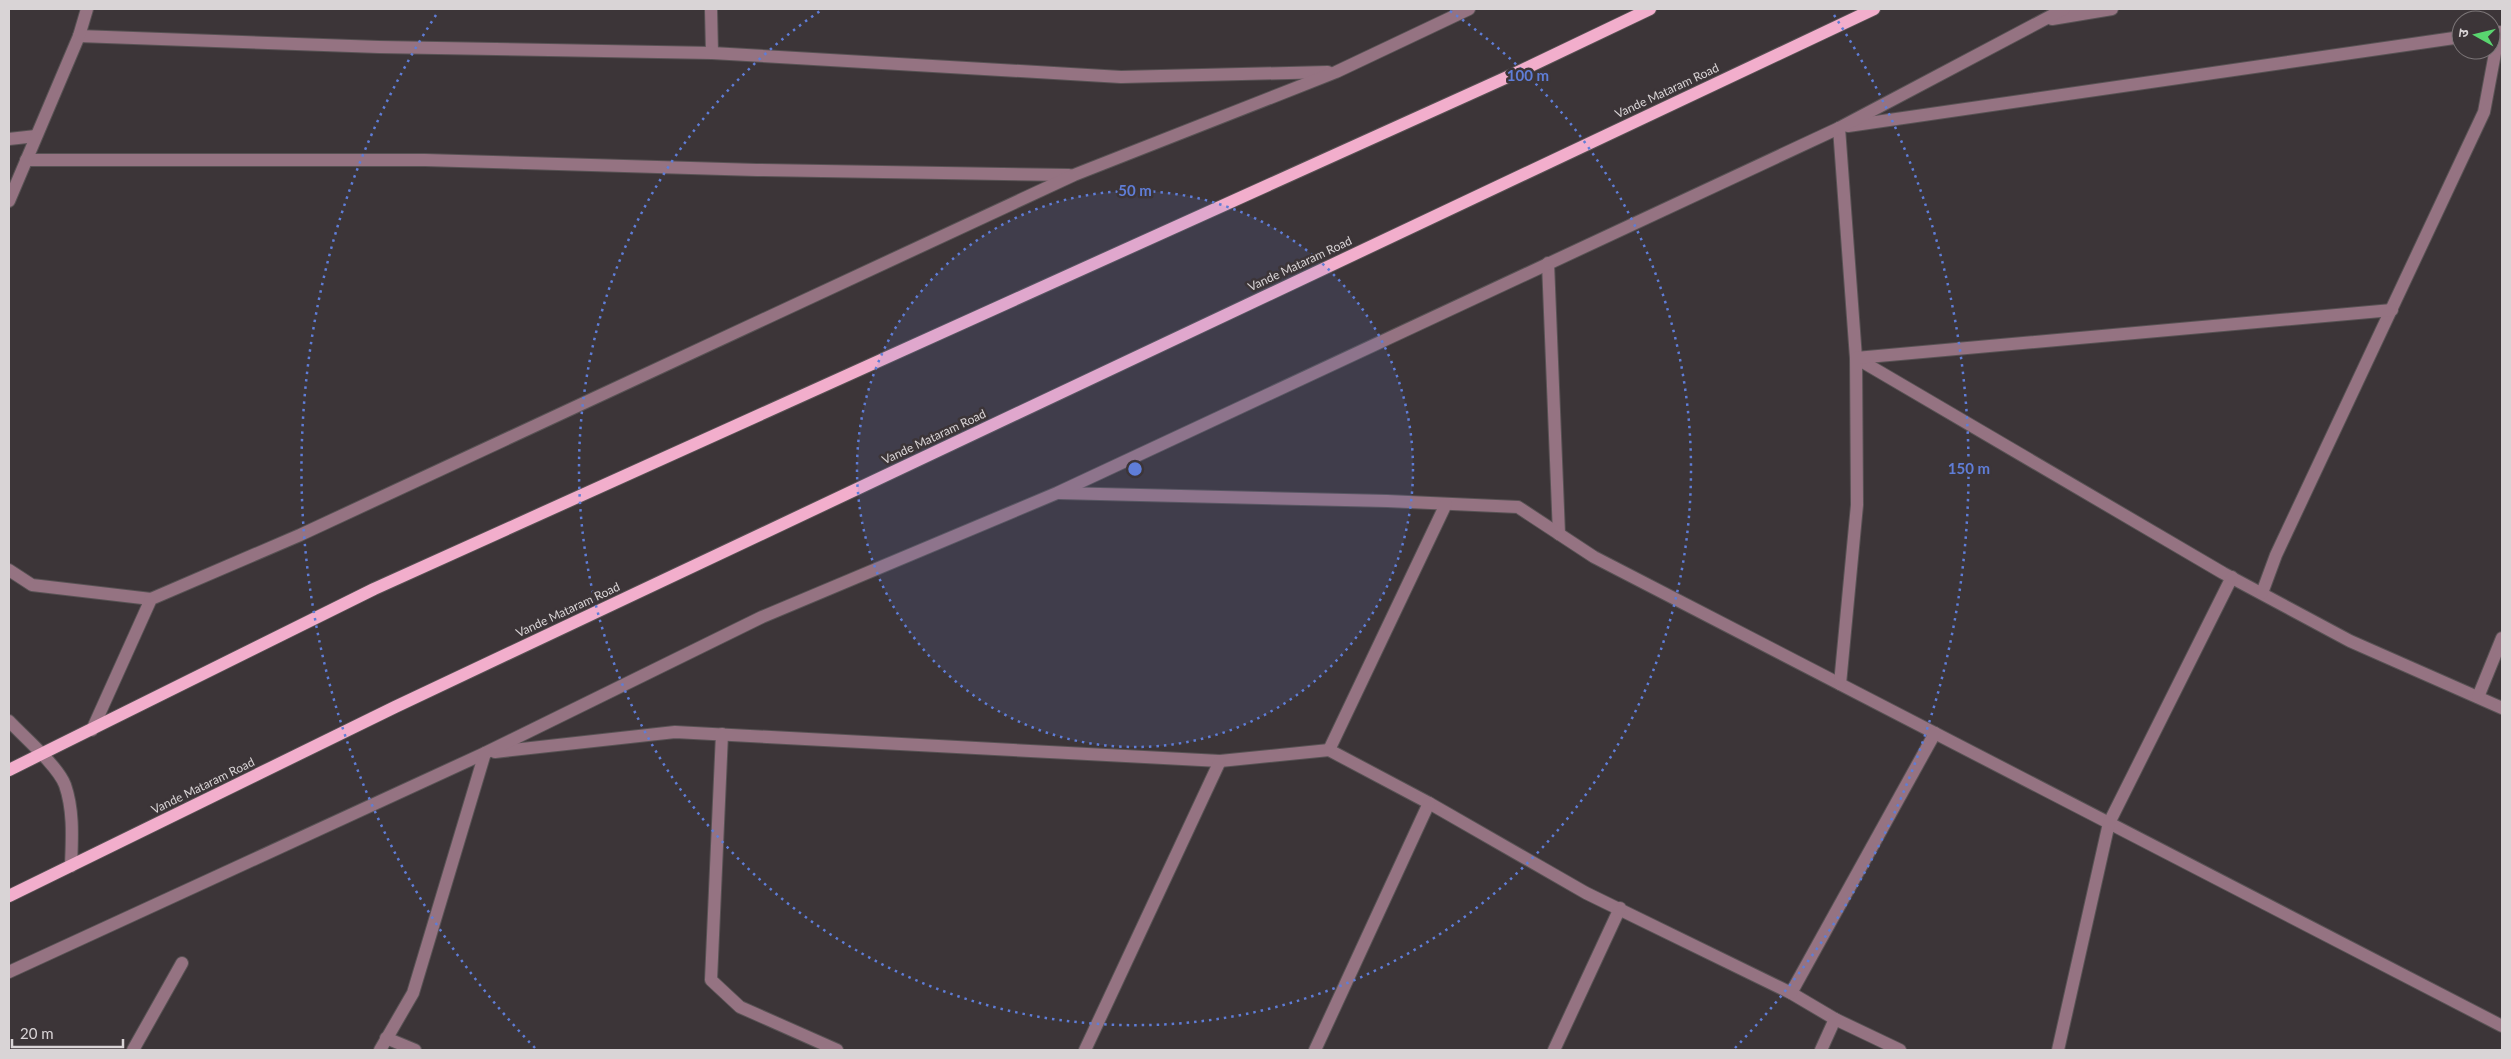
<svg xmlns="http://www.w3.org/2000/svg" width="2511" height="1059" font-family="Lato,'Noto Sans Devanagari',sans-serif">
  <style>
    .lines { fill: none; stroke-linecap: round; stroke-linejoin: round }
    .minor-casing { stroke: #585254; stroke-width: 14 }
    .major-casing { stroke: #585254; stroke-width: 14 }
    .minor { stroke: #957382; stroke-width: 12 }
    .major { stroke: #f2aecc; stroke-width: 12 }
    .ring { fill: none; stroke: #5f7dd7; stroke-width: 2.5; stroke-dasharray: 2.5 5 }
    .labels { text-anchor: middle; stroke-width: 5; stroke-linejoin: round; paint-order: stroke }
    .street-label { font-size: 12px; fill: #d9d4d6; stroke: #3c3538 }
    .centre { fill: #5f7dd7; stroke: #3c3538; stroke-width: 2.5 }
    .ring-label { font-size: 15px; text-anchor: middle; font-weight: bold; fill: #5f7dd7; stroke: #3c3538; stroke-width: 5; stroke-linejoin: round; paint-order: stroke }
  </style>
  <rect width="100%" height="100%" fill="#3c3538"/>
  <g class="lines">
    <g class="minor-casing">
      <g id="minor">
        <polyline points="711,9 712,53"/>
        <polyline points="2052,19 2112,9"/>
        <polyline points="79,36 379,47 712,53 1121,77 1328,72"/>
        <polyline points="1848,126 2461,37"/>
        <polyline points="1839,128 1856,358 2223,573 2350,641 2502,708"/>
        <polyline points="9,139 36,136"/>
        <polyline points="26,160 425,160 757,170 1069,175"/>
        <polyline points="9,201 79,36 87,9"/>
        <polyline points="1548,263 1559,534"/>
        <polyline points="1059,493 1387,501 1518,507 1594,557 2502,1026"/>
        <polyline points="9,570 32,585 151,599"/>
        <polyline points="2262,593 2276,555 2484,112 2499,32"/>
        <polyline points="1840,684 1857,505 1856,358 2392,310"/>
        <polyline points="2478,697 2502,638"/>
        <path d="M9,721C23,736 58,766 65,785C74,811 72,839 71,866"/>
        <polyline points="92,730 151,599 300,535 1074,175 1336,72 1469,9"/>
        <polyline points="722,734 711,980 740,1007 837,1050"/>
        <polyline points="1329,750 1446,504"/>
        <polyline points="495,752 675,732 1220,761 1329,750 1429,803 1586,893 1791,993 1835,1019 1900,1050"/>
        <polyline points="9,972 485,753 762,617 1057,493 1839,128 2064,9"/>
        <polyline points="1791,993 1935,733"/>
        <polyline points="386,1038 415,1050"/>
        <polyline points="133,1050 182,963"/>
        <polyline points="380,1050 413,993 485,753"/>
        <polyline points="1085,1050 1220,761"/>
        <polyline points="1315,1050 1429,803"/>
        <polyline points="1554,1050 1620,908"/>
        <polyline points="1821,1050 1835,1019"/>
        <polyline points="2058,1050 2109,823 2232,577"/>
      </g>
    </g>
    <g class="major-casing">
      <g id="major">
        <polyline points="9,770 374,589 1514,74 1650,9"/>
        <polyline points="9,896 395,707 1874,9"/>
      </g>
    </g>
    <use href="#minor" class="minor"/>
    <use href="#major" class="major"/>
  </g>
  <circle cx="1135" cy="469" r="278" fill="#5f7dd7" fill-opacity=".12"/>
  <g class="ring">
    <circle cx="1135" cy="469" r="278"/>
    <path d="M1450 11A556 556 0 1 1 820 11"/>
    <path d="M535 1048A834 834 0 0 1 436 15M1834 15A834 834 0 0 1 1735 1048"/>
  </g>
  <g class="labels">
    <g class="street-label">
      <text transform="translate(1667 91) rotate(-25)" y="4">Vande Mataram Road</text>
      <text transform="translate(1300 264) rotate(-25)" y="4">Vande Mataram Road</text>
      <text transform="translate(934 437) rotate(-25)" y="4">Vande Mataram Road</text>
      <text transform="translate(568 610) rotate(-25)" y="4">Vande Mataram Road</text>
      <text transform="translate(203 786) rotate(-26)" y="4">Vande Mataram Road</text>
    </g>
  </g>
  <circle cx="1135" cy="469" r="8" class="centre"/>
  <g class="ring-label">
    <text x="1528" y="81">100 m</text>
    <text x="1135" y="196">50 m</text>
    <text x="1969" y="474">150 m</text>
  </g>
  <rect width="2511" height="1059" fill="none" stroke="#d9d4d6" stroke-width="20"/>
  <g transform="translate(2476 35) rotate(278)"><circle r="24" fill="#3c3538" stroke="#7b7577"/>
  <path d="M0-4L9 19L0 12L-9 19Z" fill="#59d56f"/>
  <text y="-8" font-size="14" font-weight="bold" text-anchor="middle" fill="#d9d4d6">उ</text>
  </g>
  <path d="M12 1039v8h111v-8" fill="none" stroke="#d9d4d6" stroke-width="2.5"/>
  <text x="20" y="1039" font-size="15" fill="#d9d4d6" stroke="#3c3538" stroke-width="4" paint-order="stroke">20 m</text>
</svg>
